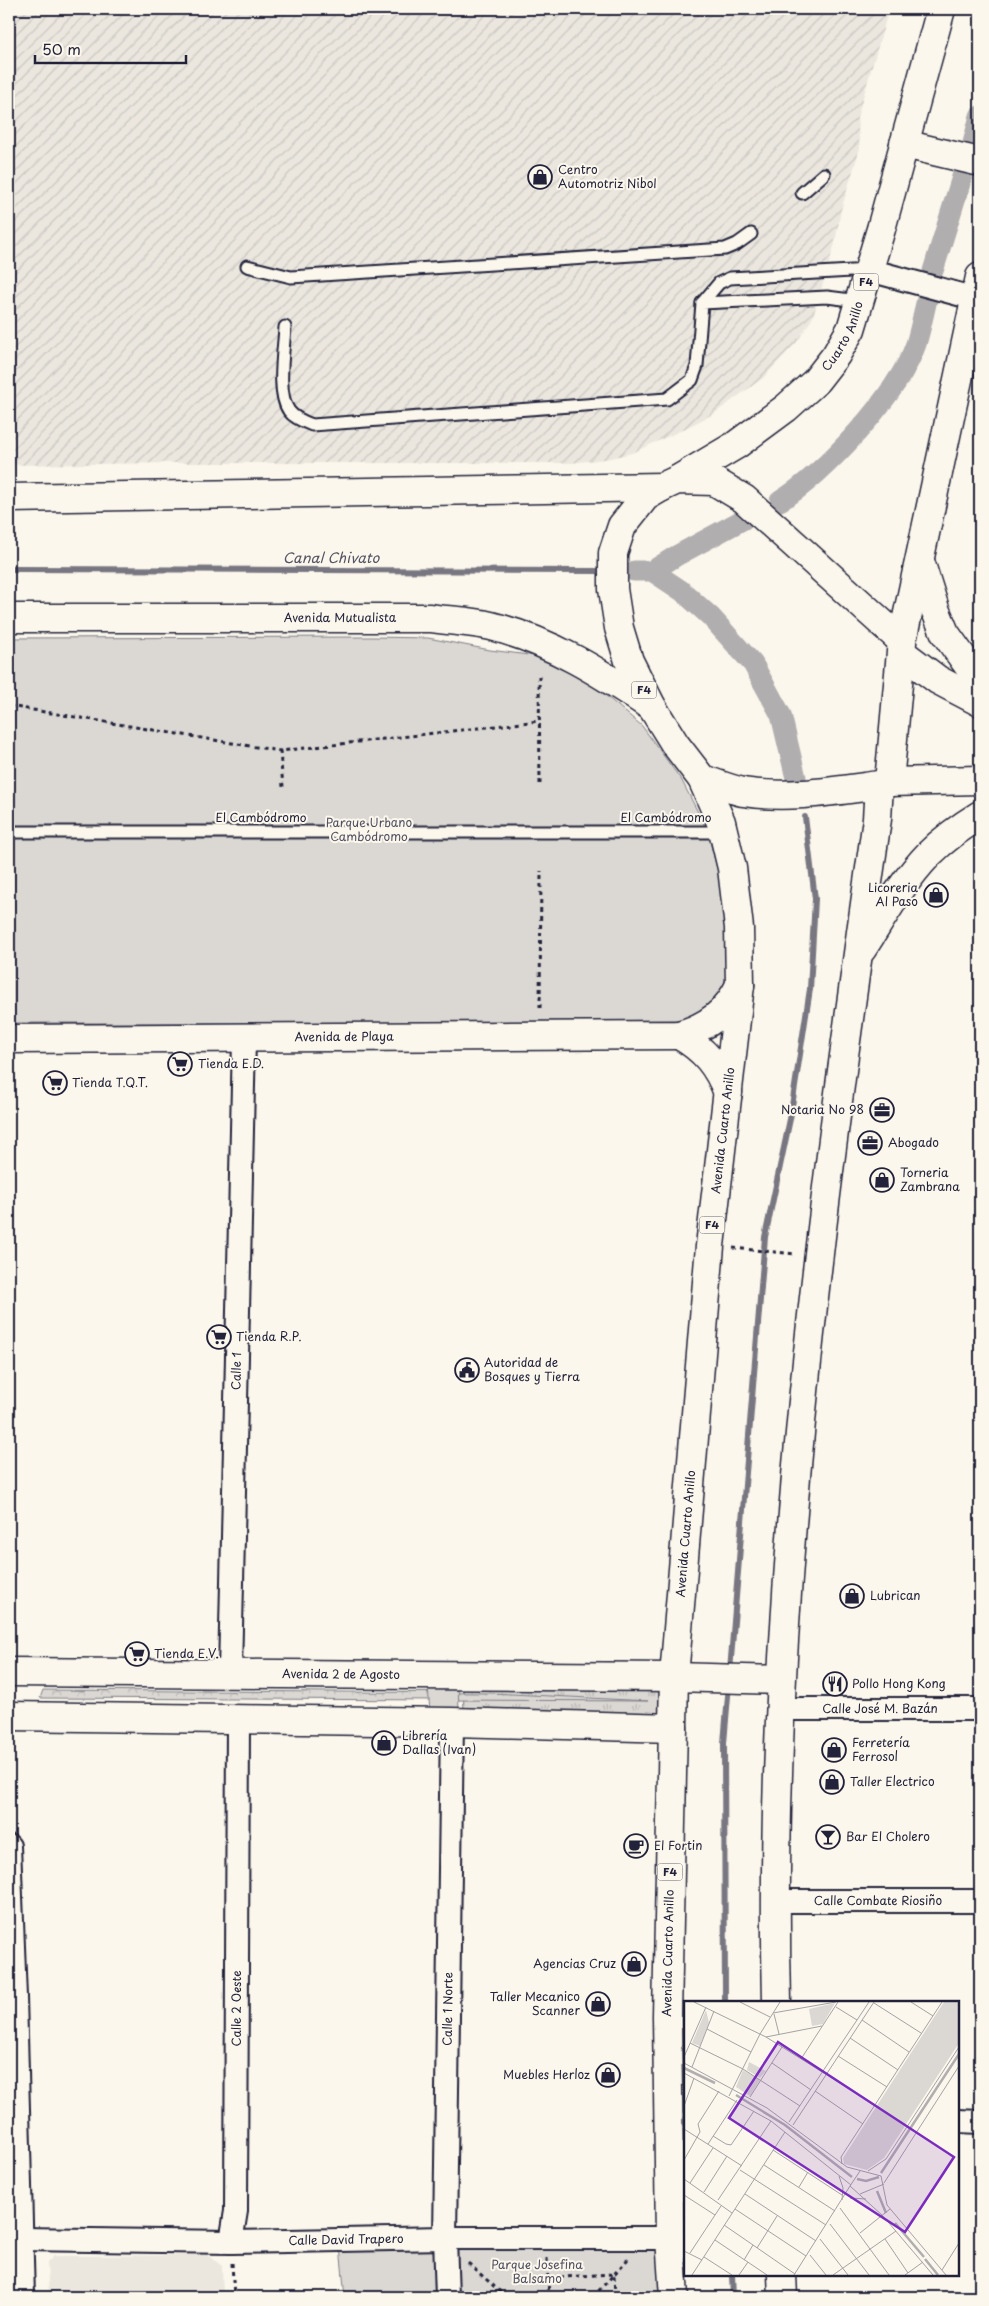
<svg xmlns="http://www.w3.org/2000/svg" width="989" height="2306" font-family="'Playpen Sans',sans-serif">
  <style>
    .built { fill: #ebe7df }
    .industrial { fill: url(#industrial-furrows) }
    .grass { fill: url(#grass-tufts); stroke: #7e7d87 }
    .forest { fill: url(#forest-crowns); stroke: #7e7d87 }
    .park { fill: #dbd8d3; stroke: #7e7d87 }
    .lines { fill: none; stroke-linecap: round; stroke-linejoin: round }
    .stream { stroke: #787681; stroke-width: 6 }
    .canal { stroke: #b1aeb0; stroke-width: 21 }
    .service-casing { stroke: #22223b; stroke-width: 15 }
    .minor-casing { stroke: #22223b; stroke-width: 26 }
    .tertiary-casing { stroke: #22223b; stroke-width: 31 }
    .secondary-casing { stroke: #22223b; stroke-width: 31 }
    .primary-casing { stroke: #22223b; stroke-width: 31 }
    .trunk-casing { stroke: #22223b; stroke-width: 31 }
    .path { stroke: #22223b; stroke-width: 3; stroke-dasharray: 4 4; stroke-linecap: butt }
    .service { stroke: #fbf7ec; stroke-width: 11 }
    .minor { stroke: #fbf7ec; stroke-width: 22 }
    .tertiary { stroke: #fbf7ec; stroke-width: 28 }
    .secondary { stroke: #fbf7ec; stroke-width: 28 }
    .primary { stroke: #fbf7ec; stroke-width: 28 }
    .trunk { stroke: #fbf7ec; stroke-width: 28 }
    .labels { text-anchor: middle; stroke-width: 4; stroke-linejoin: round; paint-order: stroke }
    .shield { fill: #fbf7ec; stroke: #636270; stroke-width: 1 }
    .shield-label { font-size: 11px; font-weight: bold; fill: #22223b }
    .poi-label { font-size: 12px; fill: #22223b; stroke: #fbf7ec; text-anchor: start }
    .street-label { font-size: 12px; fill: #22223b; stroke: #fbf7ec }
    .park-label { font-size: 12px; fill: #505061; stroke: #fbf7ec }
    .water-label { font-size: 14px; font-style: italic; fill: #545364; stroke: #fbf7ec }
    .inset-river { fill: none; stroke: #b1aeb0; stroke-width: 2.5 }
    .inset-road { fill: none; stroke: #a4a2a5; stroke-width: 1 }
    .view { fill: #7b2cbf; fill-opacity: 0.15; stroke: #7b2cbf; stroke-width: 2.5 }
    .inset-edge { fill: none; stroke: #22223b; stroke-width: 2.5 }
  </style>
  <defs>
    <pattern id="industrial-furrows" width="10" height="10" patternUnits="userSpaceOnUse" patternTransform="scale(1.25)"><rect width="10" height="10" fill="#ebe7df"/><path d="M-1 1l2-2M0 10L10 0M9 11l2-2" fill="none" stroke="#c9c6c0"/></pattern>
    <pattern id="grass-tufts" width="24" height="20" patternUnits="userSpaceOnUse" patternTransform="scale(1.25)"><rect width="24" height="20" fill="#dbd8d3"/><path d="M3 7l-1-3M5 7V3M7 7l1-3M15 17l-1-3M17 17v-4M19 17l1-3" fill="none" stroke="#bcb9b6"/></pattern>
    <pattern id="forest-crowns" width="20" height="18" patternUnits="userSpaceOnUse" patternTransform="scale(1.25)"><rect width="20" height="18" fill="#dbd8d3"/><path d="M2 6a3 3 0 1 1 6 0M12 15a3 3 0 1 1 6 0" fill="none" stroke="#bcb9b6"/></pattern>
  </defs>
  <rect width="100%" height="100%" fill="#fbf7ec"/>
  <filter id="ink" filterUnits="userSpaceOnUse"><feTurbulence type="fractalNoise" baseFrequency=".02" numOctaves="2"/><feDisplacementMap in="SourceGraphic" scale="10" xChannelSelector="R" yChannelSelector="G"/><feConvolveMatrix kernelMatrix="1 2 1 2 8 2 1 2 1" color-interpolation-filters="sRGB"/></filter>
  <g filter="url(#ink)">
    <polygon class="built" points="208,2255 222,2266 223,2297 49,2297 47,2263 54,2256"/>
    <polygon class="industrial" points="9,9 889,9 857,118 860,148 841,210 835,243 813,317 797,342 763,378 715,413 680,431 632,453 606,459 571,463 174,463 9,465"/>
    <polygon class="grass" points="463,1684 660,1685 659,1715 464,1712"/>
    <polygon class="forest" points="43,1690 491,1693 648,1701 40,1698"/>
    <g class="park">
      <polygon points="372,637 428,638 490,650 544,657 593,685 642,726 682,781 707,830 725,899 730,971 718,998 702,1013 678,1020 383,1023 9,1023 9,638"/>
      <polygon points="458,1685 459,1710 430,1712 428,1686"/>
      <polygon points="661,2245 663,2297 458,2297 456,2247"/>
      <polygon points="340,2247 430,2248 437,2256 438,2297 345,2297"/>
    </g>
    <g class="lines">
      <g class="stream">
        <polyline points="9,569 606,571"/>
        <polyline points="619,571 652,571"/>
        <polyline points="730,1671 765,1237 790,1119 810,989 815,899 805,817"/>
        <polyline points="725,2002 724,1743 729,1684"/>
        <polyline points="732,2275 733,2297"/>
      </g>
      <g class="canal">
        <polyline points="972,147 980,116"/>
        <polyline points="933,271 962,177"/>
        <path d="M780,501C823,476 900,392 916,344C921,328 924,311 928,295"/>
        <polyline points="634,571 652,571 682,591 711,617 753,664 781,715 796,778"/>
        <polyline points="652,571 676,556 744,519"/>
      </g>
      <g class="service-casing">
        <g id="service">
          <polyline points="802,193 824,174"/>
          <polyline points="247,266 291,277 725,249 737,244 751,234"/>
          <polyline points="702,303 719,283 730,278 869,270"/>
          <path d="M285,327C284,349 276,393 289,411C294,418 304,422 312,425L667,399L692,380L697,366L702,303L827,297L859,301"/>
          <polyline points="9,832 723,832"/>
        </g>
      </g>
      <g class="minor-casing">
        <g id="minor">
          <polyline points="869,270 980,300"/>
          <path id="s1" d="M230,1673L244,1039"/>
          <path id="s2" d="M779,1709H980"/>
          <polyline points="9,1846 15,1997 23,2297"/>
          <path id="s3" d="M774,1901H980"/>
          <polyline points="958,2121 980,2122"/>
          <path id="s4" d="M21,2239L231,2242L445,2238H670"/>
          <path id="s5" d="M231,2242L236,2211L238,1720"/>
          <path id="s6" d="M447,2297L445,2238L452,1722"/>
        </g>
      </g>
      <g class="tertiary-casing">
        <g id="tertiary">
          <path id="s7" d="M9,1672L674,1677"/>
          <polyline points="9,1716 452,1722 673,1728"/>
        </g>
      </g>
      <g class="secondary-casing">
        <g id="secondary">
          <polyline points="902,653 938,680 980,702"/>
          <polyline points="889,782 980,780"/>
          <path d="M679,1035C704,1049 718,1066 728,1093"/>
          <path id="s8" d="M9,1039L679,1035C708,1027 727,1012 740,985"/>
        </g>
      </g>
      <g class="primary-casing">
        <g id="primary">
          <polyline points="9,498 662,487"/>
          <path id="s9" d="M9,618H430C450,621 471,621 491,626C551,641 601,673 652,707"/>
        </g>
      </g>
      <g class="trunk-casing">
        <g id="trunk">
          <polyline points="904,144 980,162"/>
          <path id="s10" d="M677,480L736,445L786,408L815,382L836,355L851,329L881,229L941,9"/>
          <polyline points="920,561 935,609 945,633 980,682"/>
          <path d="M702,779C715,783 729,789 743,792C788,799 834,791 879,785L889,782L902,641L980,277"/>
          <path d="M862,949C883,917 902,882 929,854C944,839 962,826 980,815"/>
          <polyline points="674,1677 780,1680"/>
          <path d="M777,2002C767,1605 821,1211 877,819L879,785"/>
          <polyline points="782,2275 783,2297"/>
          <path id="s11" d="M674,2297L670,2238L667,2016L674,1677L710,1246L740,985L739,928L732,868L721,822L702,779L675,744L652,707L629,661L619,628L613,589V553L622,526L645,497L662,487L677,480L714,481L744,499L902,641"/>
        </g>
      </g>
      <g class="path">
        <polyline points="539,676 540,785"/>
        <polyline points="9,706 280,751 539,721"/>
        <polyline points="280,751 283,787"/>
        <polyline points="540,1008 541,871"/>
        <polyline points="733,1248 796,1254"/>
        <polyline points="547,2258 548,2278 614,2274 615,2297"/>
        <polyline points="232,2263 234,2297"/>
        <polyline points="468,2263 506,2297"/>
        <polyline points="548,2278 549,2297"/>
        <polyline points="593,2297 628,2259"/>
      </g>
      <use href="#service" class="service"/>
      <use href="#minor" class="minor"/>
      <use href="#tertiary" class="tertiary"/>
      <use href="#secondary" class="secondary"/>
      <use href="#primary" class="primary"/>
      <use href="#trunk" class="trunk"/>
    </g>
  </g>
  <defs>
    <g id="shop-ring" transform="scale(1.25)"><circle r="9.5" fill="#fbf7ec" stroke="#22223b" stroke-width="1.5"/><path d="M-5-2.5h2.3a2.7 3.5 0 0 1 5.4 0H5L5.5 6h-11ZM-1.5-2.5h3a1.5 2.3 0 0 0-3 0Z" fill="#22223b"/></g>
    <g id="supermarket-ring" transform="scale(1.25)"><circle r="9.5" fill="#fbf7ec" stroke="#22223b" stroke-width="1.5"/><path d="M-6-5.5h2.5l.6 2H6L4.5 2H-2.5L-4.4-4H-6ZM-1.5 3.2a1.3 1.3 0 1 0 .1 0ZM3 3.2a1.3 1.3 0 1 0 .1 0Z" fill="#22223b"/></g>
    <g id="office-ring" transform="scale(1.25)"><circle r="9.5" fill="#fbf7ec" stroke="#22223b" stroke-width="1.5"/><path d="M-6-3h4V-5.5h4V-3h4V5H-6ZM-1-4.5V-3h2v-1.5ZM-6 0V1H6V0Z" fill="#22223b"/></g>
    <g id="civic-ring" transform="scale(1.25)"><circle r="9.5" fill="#fbf7ec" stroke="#22223b" stroke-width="1.5"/><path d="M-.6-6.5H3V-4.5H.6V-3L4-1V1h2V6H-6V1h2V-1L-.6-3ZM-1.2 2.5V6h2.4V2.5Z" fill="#22223b"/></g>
    <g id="restaurant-ring" transform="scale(1.25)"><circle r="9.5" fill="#fbf7ec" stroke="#22223b" stroke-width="1.5"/><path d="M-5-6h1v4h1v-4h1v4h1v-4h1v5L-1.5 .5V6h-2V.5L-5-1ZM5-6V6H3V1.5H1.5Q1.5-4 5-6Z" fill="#22223b"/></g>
    <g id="bar-ring" transform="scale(1.25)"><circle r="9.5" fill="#fbf7ec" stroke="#22223b" stroke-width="1.5"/><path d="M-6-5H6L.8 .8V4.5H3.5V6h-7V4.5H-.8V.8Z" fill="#22223b"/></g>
    <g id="cafe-ring" transform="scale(1.25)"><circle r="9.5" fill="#fbf7ec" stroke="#22223b" stroke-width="1.5"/><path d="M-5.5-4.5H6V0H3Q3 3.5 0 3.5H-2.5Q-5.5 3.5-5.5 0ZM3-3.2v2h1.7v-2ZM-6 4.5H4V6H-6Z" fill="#22223b"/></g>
  </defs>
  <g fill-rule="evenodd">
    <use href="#shop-ring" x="540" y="177"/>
    <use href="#shop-ring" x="936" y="895"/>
    <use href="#supermarket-ring" x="180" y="1064"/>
    <use href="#supermarket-ring" x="55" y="1083"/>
    <use href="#office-ring" x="882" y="1110"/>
    <use href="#office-ring" x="870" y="1143"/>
    <use href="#shop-ring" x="882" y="1180"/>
    <use href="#supermarket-ring" x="219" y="1337"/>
    <use href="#civic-ring" x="467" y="1370"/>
    <use href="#shop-ring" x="852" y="1596"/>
    <use href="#supermarket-ring" x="137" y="1654"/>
    <use href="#restaurant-ring" x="835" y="1684"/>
    <use href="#shop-ring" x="384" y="1743"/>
    <use href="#shop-ring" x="834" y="1750"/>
    <use href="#shop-ring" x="832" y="1782"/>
    <use href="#bar-ring" x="828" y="1837"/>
    <use href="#cafe-ring" x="636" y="1846"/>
    <use href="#shop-ring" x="634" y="1964"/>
    <use href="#shop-ring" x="598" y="2004"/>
    <use href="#shop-ring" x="608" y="2075"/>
  </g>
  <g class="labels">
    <g class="shield">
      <rect x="853.5" y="273.5" width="25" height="17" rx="4"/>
      <rect x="631.5" y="681.5" width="25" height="17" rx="4"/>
      <rect x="699.5" y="1216.5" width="25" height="17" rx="4"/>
      <rect x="657.5" y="1863.5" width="25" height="17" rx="4"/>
    </g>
    <g class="shield-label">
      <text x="866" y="286">F4</text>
      <text x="644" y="694">F4</text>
      <text x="712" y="1229">F4</text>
      <text x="670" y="1876">F4</text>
    </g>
    <g class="poi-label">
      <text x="558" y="174">Centro<tspan x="558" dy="14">Automotriz Nibol</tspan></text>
      <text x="918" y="892" text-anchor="end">Licoreria<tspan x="918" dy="14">Al Paso</tspan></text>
      <text x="198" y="1068">Tienda E.D.</text>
      <text x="72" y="1087">Tienda T.Q.T.</text>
      <text x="864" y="1114" text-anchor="end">Notaria No 98</text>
      <text x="888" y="1147">Abogado</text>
      <text x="900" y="1177">Torneria<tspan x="900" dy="14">Zambrana</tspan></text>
      <text x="236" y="1341">Tienda R.P.</text>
      <text x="484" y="1367">Autoridad de<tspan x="484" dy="14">Bosques y Tierra</tspan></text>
      <text x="870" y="1600">Lubrican</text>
      <text x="154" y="1658">Tienda E.V.</text>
      <text x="852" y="1688">Pollo Hong Kong</text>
      <text x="402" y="1740">Librería<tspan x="402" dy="14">Dallas (Ivan)</tspan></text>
      <text x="852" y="1747">Ferretería<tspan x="852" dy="14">Ferrosol</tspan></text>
      <text x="850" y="1786">Taller Electrico</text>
      <text x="846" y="1841">Bar El Cholero</text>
      <text x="654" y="1850">El Fortin</text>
      <text x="616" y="1968" text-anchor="end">Agencias Cruz</text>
      <text x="580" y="2001" text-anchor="end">Taller Mecanico<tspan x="580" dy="14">Scanner</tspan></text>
      <text x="590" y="2079" text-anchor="end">Muebles Herloz</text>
    </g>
    <g class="street-label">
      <text dy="4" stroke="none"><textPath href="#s10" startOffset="224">Cuarto Anillo</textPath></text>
      <text dy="4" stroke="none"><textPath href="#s9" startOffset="331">Avenida Mutualista</textPath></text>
      <text x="261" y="822">El Cambódromo</text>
      <text x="666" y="822">El Cambódromo</text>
      <text dy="4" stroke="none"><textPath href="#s8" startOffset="335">Avenida de Playa</textPath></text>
      <text dy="4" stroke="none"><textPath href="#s11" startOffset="1169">Avenida Cuarto Anillo</textPath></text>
      <text dy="4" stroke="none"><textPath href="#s1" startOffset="302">Calle 1</textPath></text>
      <text dy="4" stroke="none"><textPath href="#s11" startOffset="764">Avenida Cuarto Anillo</textPath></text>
      <text dy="4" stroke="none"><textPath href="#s7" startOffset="332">Avenida 2 de Agosto</textPath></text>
      <text dy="4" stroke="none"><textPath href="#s2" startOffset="101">Calle José M. Bazán</textPath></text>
      <text dy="4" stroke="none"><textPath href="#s3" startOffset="104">Calle Combate Riosiño</textPath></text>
      <text dy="4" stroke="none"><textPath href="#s11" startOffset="344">Avenida Cuarto Anillo</textPath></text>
      <text dy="4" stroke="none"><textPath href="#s5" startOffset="234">Calle 2 Oeste</textPath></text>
      <text dy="4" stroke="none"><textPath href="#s6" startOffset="288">Calle 1 Norte</textPath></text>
      <text dy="4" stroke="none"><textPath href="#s4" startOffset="325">Calle David Trapero</textPath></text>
    </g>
    <g class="park-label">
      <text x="369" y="827">Parque Urbano<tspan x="369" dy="14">Cambódromo</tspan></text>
      <text x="537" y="2269">Parque Josefina<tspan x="537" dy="14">Balsamo</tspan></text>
    </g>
    <g class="water-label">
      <text x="331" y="563">Canal Chivato</text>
    </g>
  </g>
  <g transform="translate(684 2001)">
    <rect width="275" height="275" fill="#fbf7ec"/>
    <path d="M260,1H275V42L200,157L183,169L160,163L159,157ZM151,2L139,23L128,25L125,8ZM22,9L25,22L16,45L8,42ZM65,61L82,70L76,77L63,69ZM59,69L76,79L66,95L52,86Z" fill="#dbd8d3"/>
    <path class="inset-river" d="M0,67L31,82M52,94L101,124L168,176M197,172L275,53M173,178L182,180L195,176M193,190L202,212M211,222L240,256M241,258L254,274"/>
    <path class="inset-road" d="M10,1L82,36L191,104M56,1L86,16M227,1L249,15M190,2L237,32M152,6L173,19M89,12L152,1M90,13L95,33M178,19L225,51M23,28L67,51M82,36L138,25M166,37L214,69M6,42L59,68L116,105M154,55L203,86M0,56L22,6M117,58L154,1M0,62L83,107L163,166L197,175L203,204L262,274M88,62L127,89M8,66L30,10M0,72L87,120L167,184M131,90L179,123M45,95L76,33L96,1M66,96L98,46M0,105L10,77M105,121L185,1M109,124L190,1M0,128L58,165M29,135L42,143M24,143L53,99M42,143L47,144L70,110M89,149L158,194M0,159L16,131L14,123L35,90M158,163L157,156L258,1M80,164L151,210M56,169L142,224M176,170L166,185L199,215L249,274M184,170L202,158L275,46M155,175L159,187L158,199M0,178L48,212M6,182L29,147M200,182L275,65M115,186L124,171M20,191L43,155M61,193L132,240M176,193L200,183M0,194L31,214M166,197L182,198M34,199L87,120M156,207L205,274M51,208L122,255M146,223L185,274M40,224L111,273M176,232L206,208M136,238L164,274M201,238L224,272M31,239L83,274M73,247L93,215M0,250L18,259M6,252L37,205M126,254L142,274M20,256L48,274M60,259L69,244M258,269L275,242M8,274L101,131M55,274L64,261M110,274L166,185M149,274L212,230M221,274L239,261"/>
    <path class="view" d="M94,41L270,156L221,231L45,117Z"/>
    <rect width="275" height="275" class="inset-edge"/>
  </g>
  <rect width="989" height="2306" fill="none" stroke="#fbf7ec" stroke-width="30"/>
  <rect x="15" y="15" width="959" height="2276" fill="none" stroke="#22223b" stroke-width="2" filter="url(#ink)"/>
  <path d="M35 55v8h151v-8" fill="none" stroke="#22223b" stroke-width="2.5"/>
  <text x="42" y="55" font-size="15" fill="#22223b" stroke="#fbf7ec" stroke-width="4" paint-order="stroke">50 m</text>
</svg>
